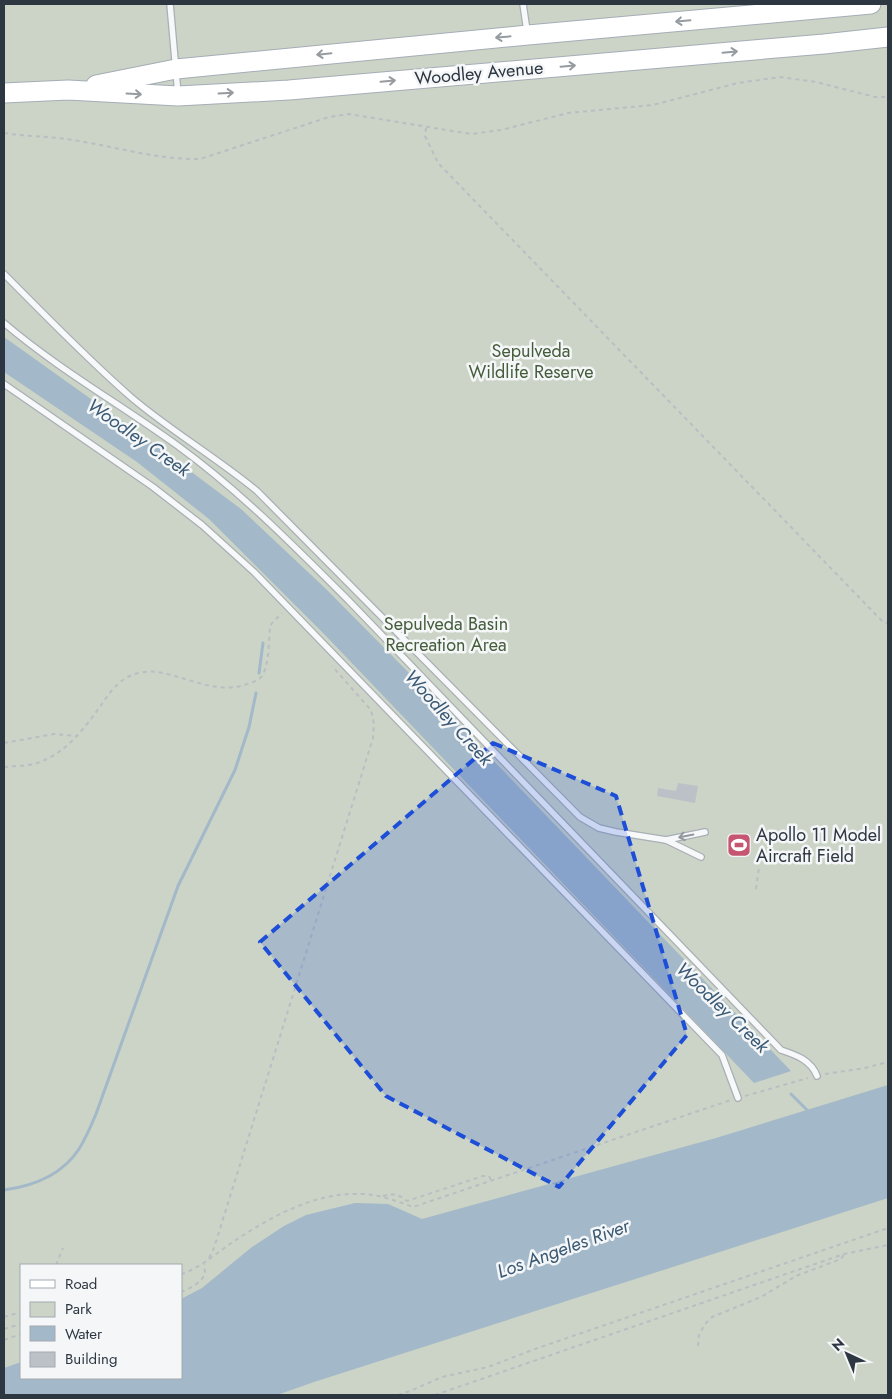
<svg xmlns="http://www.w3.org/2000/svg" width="892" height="1399" font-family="Jost,sans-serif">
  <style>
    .green { fill: #cbd4c6; fill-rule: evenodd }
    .water { fill: #a3b8c8 }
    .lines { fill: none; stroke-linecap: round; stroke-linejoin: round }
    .stream { stroke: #a3b8c8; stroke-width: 3 }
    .building { fill: #bcc1c8 }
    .lane-casing { stroke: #a9afb5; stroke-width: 8 }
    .primary-casing { stroke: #a5adb6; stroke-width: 21 }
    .path { stroke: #babec3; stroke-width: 2; stroke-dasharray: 4 4; stroke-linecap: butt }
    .lane { stroke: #f7f8fa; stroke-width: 5.5 }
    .primary { stroke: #fff; stroke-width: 19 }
    .oneway { stroke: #969ba0 }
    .oneway2 { stroke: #92989e }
    .marked { fill: #1d4ed8; fill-opacity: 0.2; stroke: #1d4ed8; stroke-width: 4; stroke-dasharray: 10 6; stroke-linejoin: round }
    .labels { text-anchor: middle; stroke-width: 5; stroke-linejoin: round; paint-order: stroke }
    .street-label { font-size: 18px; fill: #2d3742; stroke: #f4f6f8 }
    .park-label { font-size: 18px; fill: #455d3b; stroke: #f4f6f8 }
    .poi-label { font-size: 18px; fill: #2d3742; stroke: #f4f6f8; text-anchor: start }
    .water-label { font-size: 19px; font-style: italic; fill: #3a5974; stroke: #f4f6f8 }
  </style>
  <rect width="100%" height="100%" fill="#e4e8eb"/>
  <path class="green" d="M4,4H888V1395H4ZM21,1265H181V1378H21Z"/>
  <g class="water">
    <polygon points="4,337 154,444 241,509 326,589 421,685 791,1071 754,1083 325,635 209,519 137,462 4,372"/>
    <polygon points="888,1085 888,1198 314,1382 277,1395 4,1395 4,1368 21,1362 21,1378 181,1378 181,1299 202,1288 252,1247 284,1226 306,1215 355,1203 388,1204 422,1219 716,1138"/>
  </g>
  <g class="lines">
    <g class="stream">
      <polyline points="259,673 263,643"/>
      <polyline points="791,1094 810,1113"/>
      <path d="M4,1190C34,1186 62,1175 79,1149C86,1138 91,1126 96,1114L178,886L235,770L249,727L256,693"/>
    </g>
  </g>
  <polygon class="building" points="678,783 698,786 695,803 657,796 658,788 676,791"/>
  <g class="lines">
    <g class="lane-casing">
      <g id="lane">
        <polyline points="170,4 178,94"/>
        <polyline points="523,4 527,31"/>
        <path d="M4,274C46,316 87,359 132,398C171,431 217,458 257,491L580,817L599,828L616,832L666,840L701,857"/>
        <path d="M4,323C58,369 120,404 178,446C240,491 295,547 350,602L781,1050C796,1055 811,1060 817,1076"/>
        <polyline points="4,384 153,487 202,525 254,572 722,1055 738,1098"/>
        <polyline points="666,840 705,832"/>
      </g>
    </g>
    <g class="primary-casing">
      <g id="primary">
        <polyline points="96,85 176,69 528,35 871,4"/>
        <polyline points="4,93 68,90 178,96 289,90 824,44 888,37"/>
      </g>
    </g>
    <g class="path">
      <polyline points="426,128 425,136 438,163 883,622 888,623"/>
      <path d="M4,133C22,136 40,136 58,138C105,143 152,160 200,159L329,117L349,114L471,134L501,130L568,113L653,105L738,83L780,77L816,82L875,97H888"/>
      <polyline points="4,739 4,758"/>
      <polyline points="4,743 54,734 76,736"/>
      <path d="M4,767C14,766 25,766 34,764C65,755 84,729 102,704C110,692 119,679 135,674C142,672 150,671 157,672C189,677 218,696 250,683C257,681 262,678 264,672C269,661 269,639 270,626L273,622L282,613"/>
      <polyline points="756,889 759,867"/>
      <polyline points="825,1074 865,1068 888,1062"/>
      <polyline points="745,1096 808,1078"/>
      <path d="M383,1196C394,1193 398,1194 407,1201L483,1176H489L491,1180"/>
      <polyline points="209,1258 214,1248 373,738 374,724 371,710 332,666"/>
      <polyline points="56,1265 63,1248"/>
      <path d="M181,1274C201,1268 216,1253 233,1242C270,1217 315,1192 361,1194C379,1194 396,1201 413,1207L731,1100"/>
      <path d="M181,1292C189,1289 203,1282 205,1273C205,1270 204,1267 204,1264"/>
      <polyline points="4,1317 21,1312"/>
      <polyline points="4,1329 21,1324"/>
      <polyline points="4,1340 21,1334"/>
      <polyline points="698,1346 699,1335 705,1324 712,1317 761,1297 796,1276 841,1259 844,1254"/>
      <polyline points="398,1395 410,1391 442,1377 488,1367 535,1349 888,1228"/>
      <polyline points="435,1395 844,1254 888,1245"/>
      <polyline points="886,1395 888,1395"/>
    </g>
    <use href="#lane" class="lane"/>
    <use href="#primary" class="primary"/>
  </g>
  <defs><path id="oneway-shaft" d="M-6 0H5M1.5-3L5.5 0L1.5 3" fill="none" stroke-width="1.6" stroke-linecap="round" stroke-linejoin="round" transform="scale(1.25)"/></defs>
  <g class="oneway">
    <use href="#oneway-shaft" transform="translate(683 21) rotate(175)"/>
    <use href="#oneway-shaft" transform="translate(503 37) rotate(175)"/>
    <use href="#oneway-shaft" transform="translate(730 52) rotate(-5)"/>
    <use href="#oneway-shaft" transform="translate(324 54) rotate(174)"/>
    <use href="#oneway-shaft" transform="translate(568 66) rotate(-5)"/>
    <use href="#oneway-shaft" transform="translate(388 81) rotate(-5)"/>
    <use href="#oneway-shaft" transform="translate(226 93) rotate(-3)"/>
    <use href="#oneway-shaft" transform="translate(134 94) rotate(3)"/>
  </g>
  <use class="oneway2" href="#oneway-shaft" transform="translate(686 836) rotate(169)"/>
  <path class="marked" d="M493,743L616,796L687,1035L559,1187L386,1096L260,942Z"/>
  <defs>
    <g id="stadium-square" transform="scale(1.25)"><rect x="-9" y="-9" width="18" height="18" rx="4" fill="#c55570" stroke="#f4f6f8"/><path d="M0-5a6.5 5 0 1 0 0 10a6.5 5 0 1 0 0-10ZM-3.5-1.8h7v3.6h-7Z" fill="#fff"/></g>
  </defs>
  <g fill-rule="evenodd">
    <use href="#stadium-square" x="739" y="845"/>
  </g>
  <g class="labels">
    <g class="street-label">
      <text transform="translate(479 73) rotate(-5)" y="6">Woodley Avenue</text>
    </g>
    <g class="park-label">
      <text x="531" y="357">Sepulveda<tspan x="531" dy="21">Wildlife Reserve</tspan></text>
      <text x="446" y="630">Sepulveda Basin<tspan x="446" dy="21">Recreation Area</tspan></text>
    </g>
    <g class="poi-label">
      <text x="756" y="841">Apollo 11 Model<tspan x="756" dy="21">Aircraft Field</tspan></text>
    </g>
    <g class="water-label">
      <text transform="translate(139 437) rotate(35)" y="7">Woodley Creek</text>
      <text transform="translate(449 717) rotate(48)" y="7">Woodley Creek</text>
      <text transform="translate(723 1007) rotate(44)" y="7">Woodley Creek</text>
      <text transform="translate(563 1248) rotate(-20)" y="7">Los Angeles River</text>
    </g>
  </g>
  <rect width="892" height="1399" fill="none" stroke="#2d3742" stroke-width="10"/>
  <rect x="20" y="1264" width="162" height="115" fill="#f4f6f8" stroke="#a4aaaf"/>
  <rect x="30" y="1280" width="25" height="8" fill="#ffffff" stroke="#a4aaaf"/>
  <text x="65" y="1289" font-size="15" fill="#2d3742">Road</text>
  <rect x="30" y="1302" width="25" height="15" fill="#cbd4c6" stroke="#a4aaaf"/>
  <text x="65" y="1314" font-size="15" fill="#2d3742">Park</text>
  <rect x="30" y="1326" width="25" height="15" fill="#a3b8c8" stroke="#a4aaaf"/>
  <text x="65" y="1339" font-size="15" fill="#2d3742">Water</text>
  <rect x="30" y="1352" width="25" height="15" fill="#bcc1c8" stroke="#a4aaaf"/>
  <text x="65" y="1364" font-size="15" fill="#2d3742">Building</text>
  <g transform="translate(847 1354) rotate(316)" stroke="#f4f6f8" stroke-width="4" paint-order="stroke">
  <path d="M0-4L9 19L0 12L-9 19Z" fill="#2d3742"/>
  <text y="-8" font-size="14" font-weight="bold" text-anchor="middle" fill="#2d3742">N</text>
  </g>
</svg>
